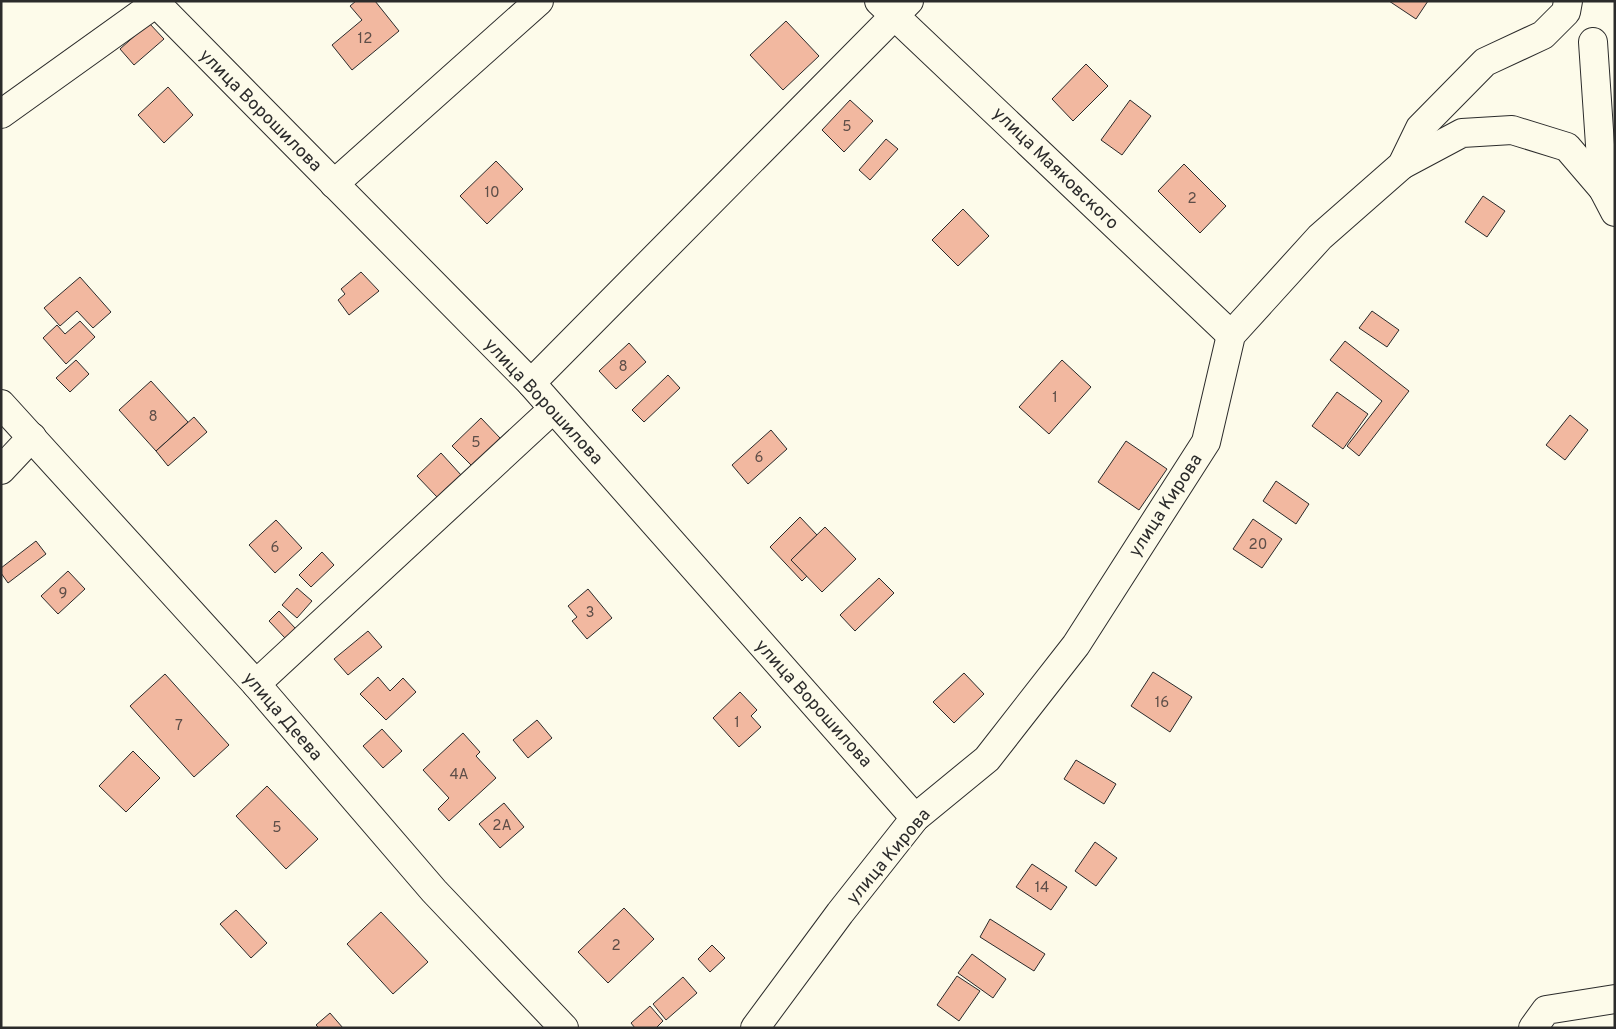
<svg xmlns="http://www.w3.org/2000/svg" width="1616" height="1029" font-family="Overpass,sans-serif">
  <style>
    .building { fill: #f2b8a0; stroke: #2b2b2b }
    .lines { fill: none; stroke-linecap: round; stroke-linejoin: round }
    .minor-casing { stroke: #2b2b2b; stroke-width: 30 }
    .minor { stroke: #fdfbea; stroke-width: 28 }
    .labels { text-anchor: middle; stroke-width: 4; stroke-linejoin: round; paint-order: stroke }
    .number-label { font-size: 15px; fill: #5d4e48 }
    .street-label { font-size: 18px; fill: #2b2b2b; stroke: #fdfbea }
  </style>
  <rect width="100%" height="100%" fill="#fdfbea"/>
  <g class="building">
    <polygon points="356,1 375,1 399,31 352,70 332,45 362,20 350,6"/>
    <polygon points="1389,1 1428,1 1416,19"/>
    <polygon points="786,21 819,56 783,90 750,55"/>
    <polygon points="149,23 164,39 134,65 120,49"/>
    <polygon points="1086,64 1108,86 1073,121 1052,99"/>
    <polygon points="168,87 193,115 164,143 138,115"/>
    <polygon points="850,100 873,121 844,152 822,130"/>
    <polygon points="1130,100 1151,116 1122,155 1101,140"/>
    <polygon points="886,139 898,149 870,180 859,170"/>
    <polygon points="496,161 523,189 487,224 460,196"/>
    <polygon points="1184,164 1226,206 1200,233 1158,191"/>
    <polygon points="1483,196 1505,211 1487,237 1465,222"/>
    <polygon points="963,209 989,236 958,266 932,240"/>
    <polygon points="361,272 379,291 349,315 338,300 345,294 341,289"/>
    <polygon points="80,277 111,312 93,328 77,311 60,326 44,308"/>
    <polygon points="1372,311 1399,330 1387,347 1359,328"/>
    <polygon points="80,321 95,337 66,364 43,338 57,325 65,334"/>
    <polygon points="1345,341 1409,391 1359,456 1347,446 1382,401 1330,360"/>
    <polygon points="629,343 646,362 616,389 599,371"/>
    <polygon points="76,360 89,374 70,392 56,378"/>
    <polygon points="1062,360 1091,387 1049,434 1019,407"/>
    <polygon points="668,375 680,388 644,422 632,410"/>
    <polygon points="151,381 188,422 156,451 119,410"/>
    <polygon points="1337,392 1368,414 1343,449 1312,426"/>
    <polygon points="1570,415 1588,430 1565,460 1546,445"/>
    <polygon points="194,417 207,432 168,466 156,451"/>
    <polygon points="481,418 500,438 472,466 452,446"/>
    <polygon points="771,430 787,449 748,484 732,465"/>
    <polygon points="1126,441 1167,469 1139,510 1098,482"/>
    <polygon points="441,453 461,475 437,497 417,476"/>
    <polygon points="1276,481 1309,504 1296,524 1263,501"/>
    <polygon points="800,517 817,535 791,560 807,576 802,581 770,547"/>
    <polygon points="1253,519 1282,539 1262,568 1233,549"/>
    <polygon points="276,520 302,548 275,573 249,545"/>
    <polygon points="825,527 856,559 822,592 791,560"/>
    <polygon points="36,541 46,554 8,583 1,573 1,568"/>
    <polygon points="322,552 334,565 311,587 299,575"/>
    <polygon points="68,571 85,589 58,614 41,596"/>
    <polygon points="879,578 894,593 855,631 840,615"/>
    <polygon points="297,588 312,601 297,618 282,605"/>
    <polygon points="588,589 612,618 587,639 572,621 577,617 568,606"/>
    <polygon points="279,611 296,629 285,638 269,621"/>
    <polygon points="368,631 382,647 348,675 334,659"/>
    <polygon points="1153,672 1192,697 1170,732 1131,706"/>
    <polygon points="964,673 984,694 954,723 933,702"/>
    <polygon points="165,674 229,745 194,777 130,706"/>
    <polygon points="378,677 390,691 403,678 416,692 386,720 360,694"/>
    <polygon points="740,692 757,710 751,716 761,727 739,747 713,718"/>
    <polygon points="537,720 552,738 528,758 513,740"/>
    <polygon points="382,729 402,751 383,768 363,746"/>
    <polygon points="463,733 480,752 476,756 496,778 449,821 438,809 449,798 423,770"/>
    <polygon points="133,751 160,778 126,812 99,786"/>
    <polygon points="1076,760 1116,784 1104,804 1064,779"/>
    <polygon points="267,786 318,839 286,869 236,816"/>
    <polygon points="504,803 524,827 500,848 479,824"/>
    <polygon points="1095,842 1117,858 1096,886 1075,871"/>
    <polygon points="1032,864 1067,887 1051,910 1016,887"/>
    <polygon points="624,908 654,939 608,983 578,952"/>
    <polygon points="236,910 267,943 251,958 220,924"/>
    <polygon points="381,912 428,962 393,994 347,944"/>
    <polygon points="990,919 1045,954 1034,971 980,937"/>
    <polygon points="712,945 725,958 710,972 698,959"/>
    <polygon points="972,954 1006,979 993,998 958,973"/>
    <polygon points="957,976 980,991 959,1021 937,1005"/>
    <polygon points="683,977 697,993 666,1020 653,1004"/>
    <polygon points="650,1006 663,1021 656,1028 635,1028 631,1023"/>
    <polygon points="330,1013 343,1028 319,1028 316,1025"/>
  </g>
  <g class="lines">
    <g class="minor-casing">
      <g id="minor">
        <polyline points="154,1 531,383 915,818"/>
        <polyline points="879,1 1231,335"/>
        <polyline points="1593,42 1603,189"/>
        <polyline points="1,114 156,3"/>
        <polyline points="1402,165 1462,133 1512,130 1567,147 1603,189 1615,212"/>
        <polyline points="334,184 539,1"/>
        <polyline points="531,383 909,1"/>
        <polyline points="1,404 256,684 434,891 564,1028"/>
        <polyline points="1,470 32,437"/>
        <polyline points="256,684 553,409"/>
        <polyline points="755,1028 840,913 915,818 987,759 1076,645 1206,442 1231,335 1320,237 1402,165 1420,128 1485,62 1543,35 1566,12 1568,1"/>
        <polyline points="1533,1028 1546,1010 1615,999"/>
      </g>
    </g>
    <use href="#minor" class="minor"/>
  </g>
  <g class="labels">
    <g class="number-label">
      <text x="365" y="43">12</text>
      <text x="847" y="131">5</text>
      <text x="492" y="197">10</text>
      <text x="1192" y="203">2</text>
      <text x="623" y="371">8</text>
      <text x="1055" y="402">1</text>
      <text x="153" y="421">8</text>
      <text x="476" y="447">5</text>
      <text x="759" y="462">6</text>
      <text x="1258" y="549">20</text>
      <text x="275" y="552">6</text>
      <text x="63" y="598">9</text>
      <text x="590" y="617">3</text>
      <text x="1162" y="707">16</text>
      <text x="737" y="727">1</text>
      <text x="179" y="730">7</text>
      <text x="459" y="779">4А</text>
      <text x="502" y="830">2А</text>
      <text x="277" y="832">5</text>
      <text x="1042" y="892">14</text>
      <text x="616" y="950">2</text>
    </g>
    <g class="street-label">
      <text transform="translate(261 110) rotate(45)" y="6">улица Ворошилова</text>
      <text transform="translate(1056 168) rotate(44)" y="6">улица Маяковского</text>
      <text transform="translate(544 401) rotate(47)" y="6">улица Ворошилова</text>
      <text transform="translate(1165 505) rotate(-57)" y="6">улица Кирова</text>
      <text transform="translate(814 703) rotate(48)" y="6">улица Ворошилова</text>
      <text transform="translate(283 716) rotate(49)" y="6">улица Деева</text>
      <text transform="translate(888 856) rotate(-50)" y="6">улица Кирова</text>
    </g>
  </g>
  <rect width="1616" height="1029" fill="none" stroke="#2b2b2b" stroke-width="5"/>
</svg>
